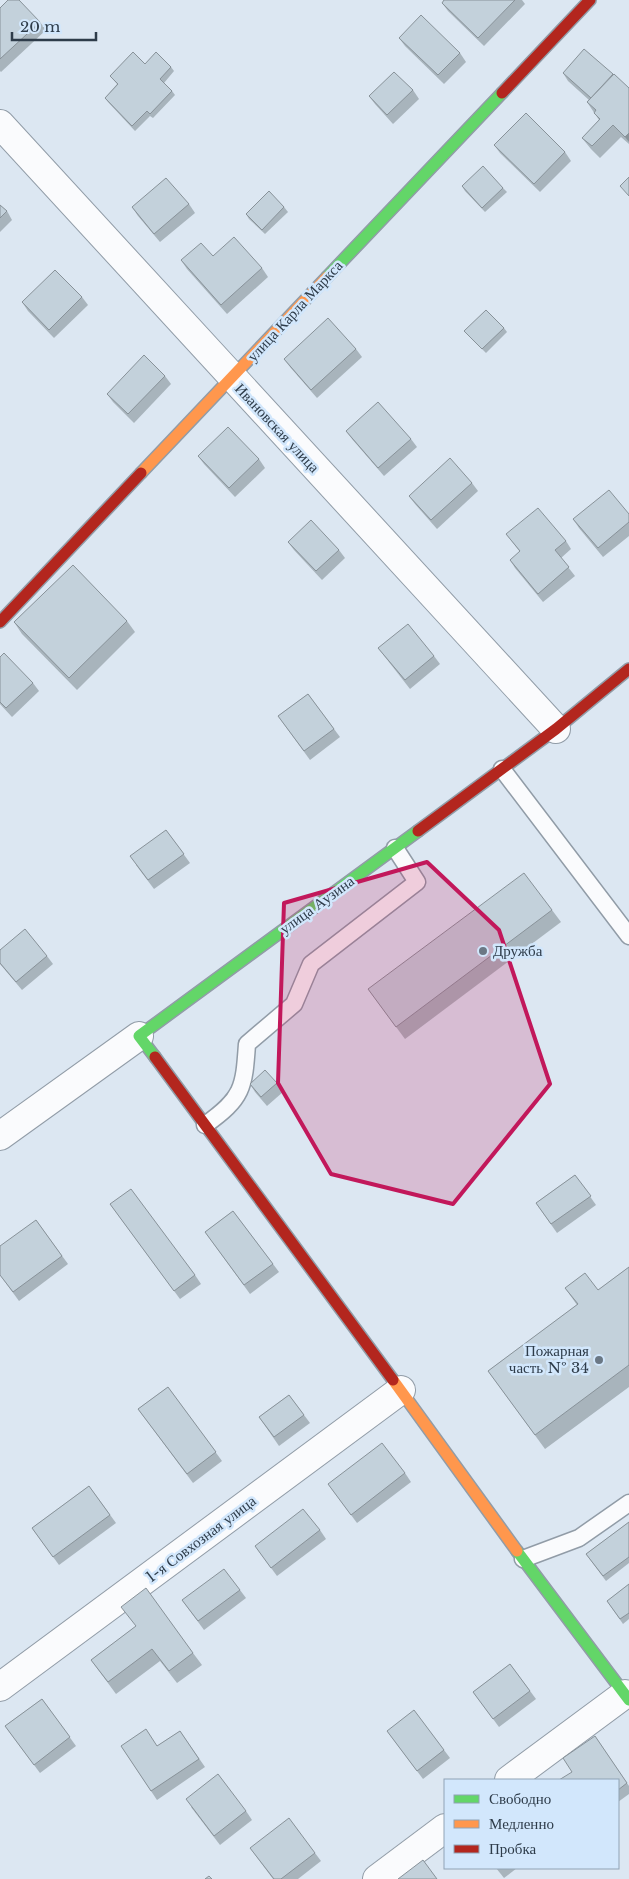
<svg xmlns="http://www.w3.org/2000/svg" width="629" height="1879" font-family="'Libre Baskerville',serif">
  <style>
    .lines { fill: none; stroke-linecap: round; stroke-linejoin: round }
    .lane-casing { stroke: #919ca7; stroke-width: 19 }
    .street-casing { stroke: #919ca7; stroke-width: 30 }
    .fast-casing { stroke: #919ca7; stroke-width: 14 }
    .slow-casing { stroke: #919ca7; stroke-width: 14 }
    .jam-casing { stroke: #919ca7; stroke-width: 14 }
    .lane { stroke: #fafbfd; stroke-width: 16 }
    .street { stroke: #fafbfd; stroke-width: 28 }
    .fast { stroke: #63d668; stroke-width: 11 }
    .slow { stroke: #ff974d; stroke-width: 11 }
    .jam { stroke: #b3261e; stroke-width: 11 }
    .wall { fill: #a8b4bc }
    .shaded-wall { fill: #889299 }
    .building { fill: #c3d1db; stroke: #889299 }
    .marked { fill: #c2185b; fill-opacity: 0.2; stroke: #c2185b; stroke-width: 4; stroke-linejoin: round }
    .poi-dot { fill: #6b7885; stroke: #d2e7fc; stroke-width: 2 }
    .labels { text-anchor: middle; stroke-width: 5; stroke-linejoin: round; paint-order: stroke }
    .street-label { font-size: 15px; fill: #2e3c4a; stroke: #d2e7fc }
    .poi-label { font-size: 15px; fill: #2e3c4a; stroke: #d2e7fc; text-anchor: start }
  </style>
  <rect width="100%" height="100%" fill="#dce7f2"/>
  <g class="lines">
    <g class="lane-casing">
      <g id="lane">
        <polyline points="502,769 629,936"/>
        <path d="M205,1125C243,1098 244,1088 247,1044L294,1004L311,964L417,882L395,848"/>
        <polyline points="523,1559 579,1538 629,1503"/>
      </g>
    </g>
    <g class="street-casing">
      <g id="street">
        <polyline points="0,124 556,729"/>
        <polyline points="0,1136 139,1036"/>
        <polyline points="0,1687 401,1390"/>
        <polyline points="509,1780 625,1694"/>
        <polyline points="377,1879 445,1828"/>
      </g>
    </g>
    <g class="fast-casing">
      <g id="fast">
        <polyline points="327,277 502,93"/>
        <polyline points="155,1057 139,1036 418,831"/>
        <polyline points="517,1551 629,1700"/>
      </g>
    </g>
    <g class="slow-casing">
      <g id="slow">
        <polyline points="141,473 327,277"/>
        <polyline points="393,1380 517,1551"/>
      </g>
    </g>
    <g class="jam-casing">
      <g id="jam">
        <polyline points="502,93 590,0"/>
        <polyline points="0,622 141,473"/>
        <polyline points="418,831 556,729 629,669"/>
        <polyline points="155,1057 393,1380"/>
      </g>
    </g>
    <use href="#lane" class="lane"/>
    <use href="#street" class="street"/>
    <use href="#fast" class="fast"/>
    <use href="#slow" class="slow"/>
    <use href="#jam" class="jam"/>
  </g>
  <g class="wall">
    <polygon points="444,0 522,0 525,4 484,46 448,11 442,3"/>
    <polygon points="0,8 40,22 46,30 1,72 0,71"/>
    <polygon points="399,38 460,53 466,62 444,84 405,46"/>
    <polygon points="145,64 171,67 174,71 164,83 172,91 175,95 153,118 150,116 135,131 108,102 105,98 117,84 110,76"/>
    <polygon points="563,73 629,88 629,144 621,137 600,158 591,149 582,138 599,120 587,102 589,100 568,81"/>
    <polygon points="413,90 419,99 393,124 375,104 369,96"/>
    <polygon points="494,145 565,152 571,161 540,192 500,153"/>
    <polygon points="462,186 503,188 507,192 485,212 465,191"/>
    <polygon points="189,204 195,213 160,242 138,216 132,207"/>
    <polygon points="0,205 7,211 12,220 0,232"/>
    <polygon points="284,207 288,212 265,234 249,219 246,214"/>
    <polygon points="181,260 262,268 268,277 227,314 187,269"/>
    <polygon points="82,297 88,305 54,338 28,311 22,302"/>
    <polygon points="504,328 507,332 486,353 464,331"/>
    <polygon points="356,349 362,357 317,398 290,367 284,359"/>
    <polygon points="165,376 171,384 134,423 113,402 107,394"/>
    <polygon points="346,431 411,439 417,447 384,476 352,439"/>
    <polygon points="198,456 259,459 265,468 235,497 204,464"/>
    <polygon points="472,483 478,491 437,529 415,504 409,496"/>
    <polygon points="629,514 629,536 603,557 579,528 573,519"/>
    <polygon points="506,534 566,541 571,549 561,558 575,576 543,602 515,568 510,560 520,552"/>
    <polygon points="288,542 339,550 345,558 322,580 294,550"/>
    <polygon points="127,621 135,632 77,690 22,634 14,622"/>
    <polygon points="378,648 434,656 440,664 410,689"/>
    <polygon points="0,657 33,683 39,691 12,717 0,704"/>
    <polygon points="308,694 340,737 310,760 278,716"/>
    <polygon points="166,830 190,863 154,889 136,865"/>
    <polygon points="552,910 561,922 405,1039 368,989"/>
    <polygon points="0,950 47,956 53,964 22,990 0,964"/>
    <polygon points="277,1083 283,1092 267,1106 255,1092 250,1084"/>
    <polygon points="575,1175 596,1205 557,1233 536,1203"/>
    <polygon points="110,1204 195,1275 201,1284 180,1299"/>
    <polygon points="233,1211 279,1272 250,1294 205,1232"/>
    <polygon points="36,1220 68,1264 19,1301 0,1275"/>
    <polygon points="629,1267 629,1387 545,1449 488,1371 577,1305 565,1288 598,1290"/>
    <polygon points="168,1387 222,1461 193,1483 138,1409"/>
    <polygon points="289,1395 310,1423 279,1446 259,1417"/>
    <polygon points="405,1473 411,1482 357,1523 328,1484"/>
    <polygon points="89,1486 116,1523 59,1565 32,1528"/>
    <polygon points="629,1522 629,1563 606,1581 586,1554"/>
    <polygon points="320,1530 326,1539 277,1576 255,1546"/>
    <polygon points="629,1584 629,1619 623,1624 607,1601"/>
    <polygon points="240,1590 246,1598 204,1630 182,1600"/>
    <polygon points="135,1627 193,1653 202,1665 177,1683 160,1661 116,1694 91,1660"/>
    <polygon points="510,1664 536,1699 499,1727 473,1692"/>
    <polygon points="42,1699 76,1746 40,1773 5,1726"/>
    <polygon points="180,1731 205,1767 157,1800 121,1746 157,1746"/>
    <polygon points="387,1731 444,1750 450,1758 423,1779"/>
    <polygon points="595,1736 629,1786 629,1794 618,1802 618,1780 572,1772"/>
    <polygon points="191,1807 246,1811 252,1820 220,1845"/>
    <polygon points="250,1848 315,1853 321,1861 298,1879 273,1879"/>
    <polygon points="496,1868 517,1868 504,1878"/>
  </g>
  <polygon class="shaded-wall" points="629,133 629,142 625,137"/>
  <g class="building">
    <polygon points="8,0 19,0 40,22 0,59 0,8"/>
    <polygon points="444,0 515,0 478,38 442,3"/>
    <polygon points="421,15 460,53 438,75 399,38"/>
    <polygon points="584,49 613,74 591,98 563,73"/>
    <polygon points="133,52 145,64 156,52 171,67 160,79 172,91 150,114 147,111 132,126 105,98 118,84 110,76"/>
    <polygon points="394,72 413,90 387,115 369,96"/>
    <polygon points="614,74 629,88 629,133 625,137 613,125 592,146 582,138 600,119 594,113 596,110 587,102"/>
    <polygon points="526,113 565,152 534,184 494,145"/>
    <polygon points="483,166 503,188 482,208 462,186"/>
    <polygon points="629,177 629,196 620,186"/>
    <polygon points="166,178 189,204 154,234 132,207"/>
    <polygon points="269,191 284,207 262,230 246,214"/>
    <polygon points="0,205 7,211 0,218"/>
    <polygon points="234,237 262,268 221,305 181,260 201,243 213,256"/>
    <polygon points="55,270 82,297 49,330 22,302"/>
    <polygon points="486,310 504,328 482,349 464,331"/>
    <polygon points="328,318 356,349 311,390 284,359"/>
    <polygon points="144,355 165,376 128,414 107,394"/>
    <polygon points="378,402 411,439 378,468 346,431"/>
    <polygon points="228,427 259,459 229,488 198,456"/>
    <polygon points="450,458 472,483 431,520 409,496"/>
    <polygon points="609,490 629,514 629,522 598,548 573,519"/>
    <polygon points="538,508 566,541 555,550 569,567 538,594 510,560 520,551 506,534"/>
    <polygon points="311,520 339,550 316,571 288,542"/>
    <polygon points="73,565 127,621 69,678 14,622"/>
    <polygon points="408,624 434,656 405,680 378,648"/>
    <polygon points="4,653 33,683 6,708 0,702 0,657"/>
    <polygon points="308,694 334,729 304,751 278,716"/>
    <polygon points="166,830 184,854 148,880 130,856"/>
    <polygon points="524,873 552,910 396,1027 368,989"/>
    <polygon points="25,929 47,956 16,982 0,963 0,950"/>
    <polygon points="265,1070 277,1083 261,1097 250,1084"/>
    <polygon points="575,1175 591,1196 551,1224 536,1203"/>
    <polygon points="131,1189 195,1275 174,1291 110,1204"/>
    <polygon points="233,1211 273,1264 244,1285 205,1232"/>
    <polygon points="36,1220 62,1256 13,1292 0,1275 0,1246"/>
    <polygon points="629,1267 629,1365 535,1435 488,1371 578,1304 565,1288 585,1273 598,1290"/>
    <polygon points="168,1387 216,1452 187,1474 138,1409"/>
    <polygon points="289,1395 304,1415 274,1437 259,1417"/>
    <polygon points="382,1443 405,1473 351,1515 328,1484"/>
    <polygon points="89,1486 110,1515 53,1557 32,1528"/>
    <polygon points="303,1509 320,1530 271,1568 255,1546"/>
    <polygon points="629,1522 629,1557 603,1576 586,1554"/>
    <polygon points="224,1569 240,1590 198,1621 182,1600"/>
    <polygon points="629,1584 629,1613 620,1619 607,1601"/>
    <polygon points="146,1588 193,1653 169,1671 152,1649 108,1682 91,1660 136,1626 121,1607"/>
    <polygon points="510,1664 530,1691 493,1719 473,1692"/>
    <polygon points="42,1699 70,1737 34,1765 5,1726"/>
    <polygon points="414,1710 444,1750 417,1771 387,1731"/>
    <polygon points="146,1729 157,1746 180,1731 199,1759 151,1791 121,1746"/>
    <polygon points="595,1736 627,1783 618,1790 618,1780 559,1780 572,1772 563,1758"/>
    <polygon points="218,1774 246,1811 214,1836 186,1799"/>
    <polygon points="289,1818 315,1853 281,1879 274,1879 250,1848"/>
    <polygon points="423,1860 437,1879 398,1879"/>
    <polygon points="209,1876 212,1879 205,1879"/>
  </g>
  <path class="marked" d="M427,862L499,930L550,1084L453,1204L331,1174L278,1083L284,903Z"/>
  <g class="poi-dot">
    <circle cx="483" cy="951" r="5"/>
    <circle cx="599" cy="1360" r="5"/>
  </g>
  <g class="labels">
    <g class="street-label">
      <text transform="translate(295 311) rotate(-47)" y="5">улица Карла Маркса</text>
      <text transform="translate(277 428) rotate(47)" y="5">Ивановская улица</text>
      <text transform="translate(317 905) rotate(-36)" y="5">улица Аузина</text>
      <text transform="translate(201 1539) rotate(-37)" y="5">1-я Совхозная улица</text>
    </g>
    <g class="poi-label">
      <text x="493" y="956">Дружба</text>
      <text x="589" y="1356" text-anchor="end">Пожарная<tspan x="589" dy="17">часть № 34</tspan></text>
    </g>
  </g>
  <rect x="444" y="1779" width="175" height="90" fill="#d2e7fc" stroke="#90a3b5"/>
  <rect x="454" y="1795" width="25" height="8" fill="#63d668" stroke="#90a3b5"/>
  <text x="489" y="1804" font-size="15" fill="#2e3c4a">Свободно</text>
  <rect x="454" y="1820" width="25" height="8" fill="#ff974d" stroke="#90a3b5"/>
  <text x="489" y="1829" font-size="15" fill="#2e3c4a">Медленно</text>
  <rect x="454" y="1845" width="25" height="8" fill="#b3261e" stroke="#90a3b5"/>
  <text x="489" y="1854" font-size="15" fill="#2e3c4a">Пробка</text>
  <path d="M12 32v8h84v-8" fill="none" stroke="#2e3c4a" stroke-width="2.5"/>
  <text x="20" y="32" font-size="15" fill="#2e3c4a" stroke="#d2e7fc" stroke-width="4" paint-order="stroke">20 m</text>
</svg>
